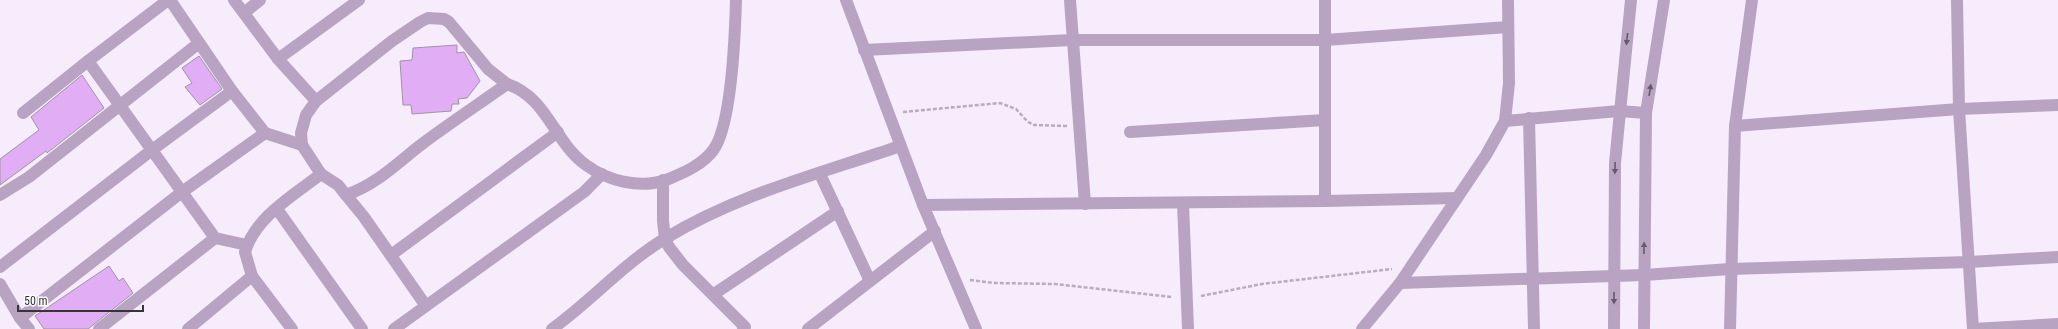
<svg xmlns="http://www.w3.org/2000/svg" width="2058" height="329" font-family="'Roboto Condensed',sans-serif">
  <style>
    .building { fill: #e1aef6; stroke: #9e94a3 }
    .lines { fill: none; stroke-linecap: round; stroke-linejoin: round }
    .path { stroke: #b7aebb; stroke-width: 2.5; stroke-dasharray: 4 2; stroke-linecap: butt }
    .minor { stroke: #b9a3c3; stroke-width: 12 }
    .oneway { fill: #655a69 }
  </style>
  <rect width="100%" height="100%" fill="#f7ecfc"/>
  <g class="building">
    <polygon points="457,45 457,53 464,52 480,81 467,98 458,99 459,104 452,104 451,111 412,114 411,105 403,105 400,61 412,60 413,48"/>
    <polygon points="199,56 222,89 200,105 185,87 192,83 182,68"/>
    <polygon points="82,75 104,108 47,153 46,151 0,185 0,159 39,130 31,117"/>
    <polygon points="109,266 119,281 123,278 133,293 88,329 44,329 35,316"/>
  </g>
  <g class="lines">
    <g class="path">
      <polyline points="903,112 1000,103 1016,109 1027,121 1033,125 1067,126"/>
      <polyline points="970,280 995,283 1055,284 1172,297"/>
      <polyline points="1201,296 1262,284 1392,269"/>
    </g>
    <g class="minor">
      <polyline points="170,0 232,91 265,133 302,145"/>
      <polyline points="234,0 278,59 316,101"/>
      <polyline points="846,0 923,205 976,329"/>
      <polyline points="1070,0 1085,204"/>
      <polyline points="1957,0 1959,109 1973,329"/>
      <polyline points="244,13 260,0"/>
      <polyline points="864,50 1072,40 1325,40 1508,27"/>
      <polyline points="278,59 359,0"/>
      <polyline points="88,61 215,238 247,245"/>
      <polyline points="23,113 88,61 168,0"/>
      <polyline points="1529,118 1534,329"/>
      <polyline points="1505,121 1619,111 1646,113"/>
      <polyline points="1735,126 1959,109 2058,105"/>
      <polyline points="1130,132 1325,120"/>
      <path d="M321,174L338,185L346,195C376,185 397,163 422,144C450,123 479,104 507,84C548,98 553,141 586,165C608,181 640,189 666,180C683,173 703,165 714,149C732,122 735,35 736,0"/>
      <polyline points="820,174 870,281"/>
      <polyline points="663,180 663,221 665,239 669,247 683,265 745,327 743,329"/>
      <polyline points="0,195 29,177 199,43"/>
      <polyline points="346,195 364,217 426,306 394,329"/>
      <polyline points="1325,201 1325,0"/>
      <polyline points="1183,203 1188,329"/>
      <polyline points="923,205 1325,201 1457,198"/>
      <polyline points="277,209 362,329"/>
      <polyline points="391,255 558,132"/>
      <polyline points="0,267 152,150 232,91"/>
      <polyline points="1400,283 1644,275 1730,269 1969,262 2058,257"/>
      <polyline points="0,284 20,318 29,329"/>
      <polyline points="714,294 838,211"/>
      <polyline points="426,306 584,192 602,174"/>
      <polyline points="20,318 182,192 265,133"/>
      <polyline points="99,329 215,238"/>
      <polyline points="188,329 252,276"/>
      <path d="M292,329L252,276L245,252C255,217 294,195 321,174L302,145L301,133L306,115L316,101L392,41L420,22L428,18L444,19L449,22L488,69L507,84"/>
      <path d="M552,329C591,301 624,263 666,238C738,194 822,173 900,146"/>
      <polyline points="808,329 935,231"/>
      <polyline points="1362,329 1400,283 1486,155 1505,121 1509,83 1508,0"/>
      <polyline points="1614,329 1615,163 1631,0"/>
      <polyline points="1644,329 1646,113 1664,0"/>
      <polyline points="1730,329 1735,126 1752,0"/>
      <polyline points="1973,329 2058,324"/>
    </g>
  </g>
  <defs><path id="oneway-solid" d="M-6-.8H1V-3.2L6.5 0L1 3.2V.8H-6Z"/></defs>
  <g class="oneway">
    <use href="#oneway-solid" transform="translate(1627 39) rotate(96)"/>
    <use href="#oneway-solid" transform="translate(1650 90) rotate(-81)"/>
    <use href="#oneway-solid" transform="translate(1615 168) rotate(91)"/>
    <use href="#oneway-solid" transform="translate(1644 248) rotate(-89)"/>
    <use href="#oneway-solid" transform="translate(1614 298) rotate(90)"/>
  </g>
  <path d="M18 305v6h125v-6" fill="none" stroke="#383339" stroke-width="2"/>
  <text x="24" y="305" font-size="12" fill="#383339" stroke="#fdfdfd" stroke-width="3" paint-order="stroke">50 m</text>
</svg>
